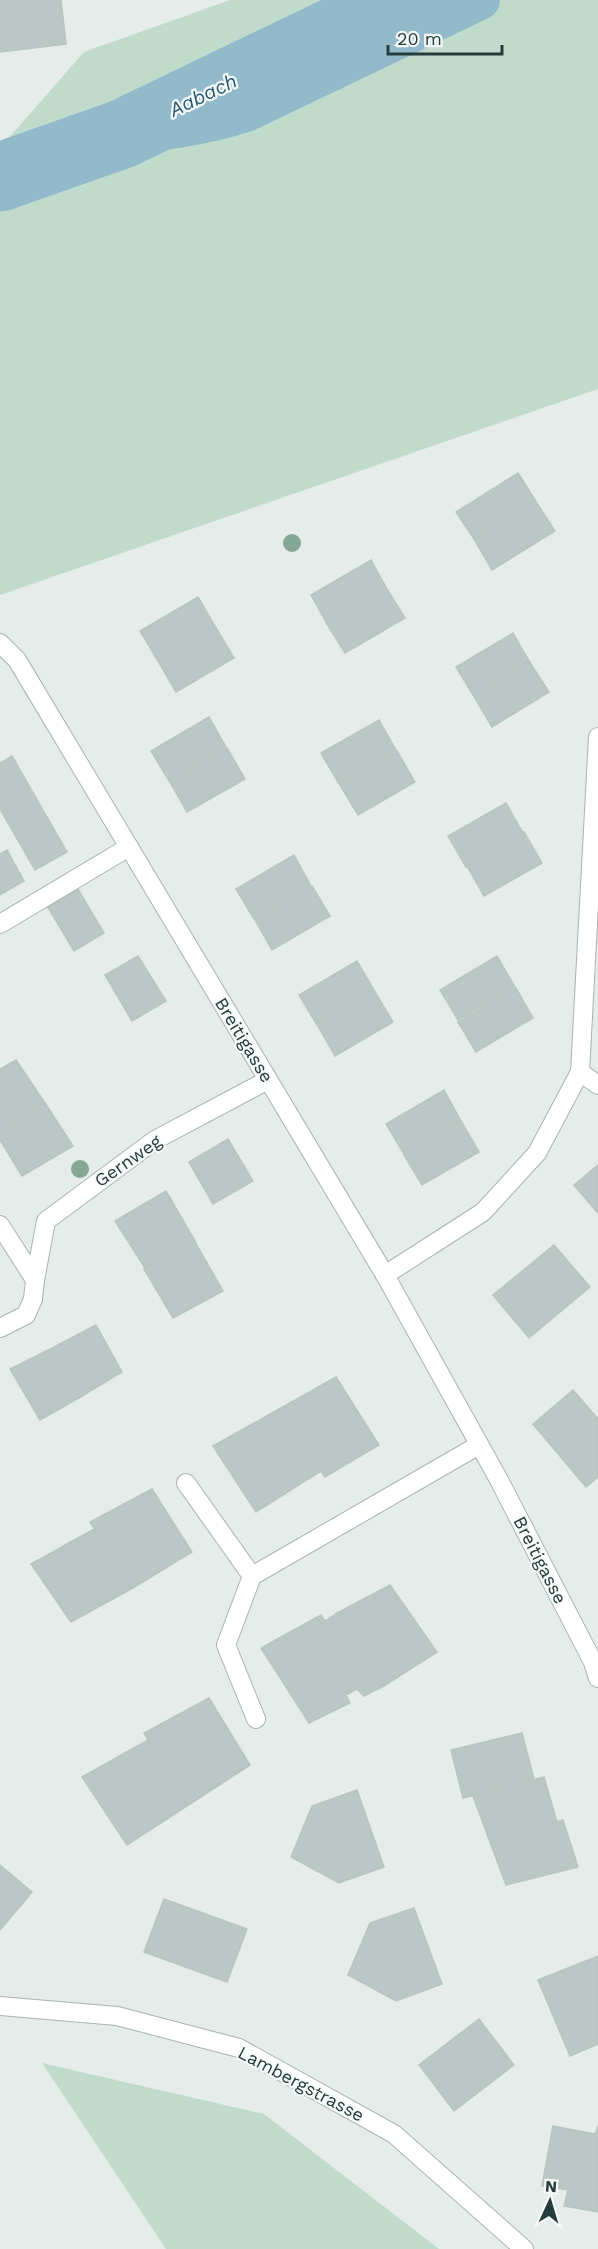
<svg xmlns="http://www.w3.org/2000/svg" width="598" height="2249" font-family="'Work Sans',sans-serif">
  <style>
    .green { fill: #c0dbcc }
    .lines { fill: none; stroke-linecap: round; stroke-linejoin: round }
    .canal { stroke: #93bacb; stroke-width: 40 }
    .river { stroke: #93bacb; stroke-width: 69 }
    .building { fill: #bac7c4; stroke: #b8c5c2; stroke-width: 1.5 }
    .minor-casing { stroke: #a8b4b2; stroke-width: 20 }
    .minor { stroke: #fff; stroke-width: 18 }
    .tree { fill: #84a798 }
    .labels { text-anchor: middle; stroke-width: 4.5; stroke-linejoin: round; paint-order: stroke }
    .street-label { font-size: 18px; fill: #263c3a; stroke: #f5f9f8 }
    .water-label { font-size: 20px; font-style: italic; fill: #265972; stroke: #f5f9f8 }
  </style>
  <rect width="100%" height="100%" fill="#e5ecea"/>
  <g class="green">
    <polygon points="230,0 598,0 598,389 0,595 0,148 84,52"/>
    <polygon points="42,2063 264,2114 439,2249 166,2249"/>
  </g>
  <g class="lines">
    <path class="canal" d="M122,134C168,130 202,126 246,112L480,0"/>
    <polyline class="river" points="0,177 122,134 401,0"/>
  </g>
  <g class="building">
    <polygon points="0,0 61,0 66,44 0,52"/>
    <polygon points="518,473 535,500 474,539 456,512"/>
    <polygon points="535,500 555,531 492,570 474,539"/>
    <polygon points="371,560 387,589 327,624 311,595"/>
    <polygon points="387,589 405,618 345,653 327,624"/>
    <polygon points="198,597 216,628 158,661 140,631"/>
    <polygon points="216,628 234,658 176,692 158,661"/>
    <polygon points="513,633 529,661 473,695 456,667"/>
    <polygon points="529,661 549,692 492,727 473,695"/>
    <polygon points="209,717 226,747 169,781 151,751"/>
    <polygon points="379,720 396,750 339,784 321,753"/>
    <polygon points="227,748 245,779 187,812 170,782"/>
    <polygon points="397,751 415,782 358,815 340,785"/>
    <polygon points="12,756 67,852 35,870 0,809 0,763"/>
    <polygon points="506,803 523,833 466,867 448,836"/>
    <polygon points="524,832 542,863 484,896 467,866"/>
    <polygon points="7,850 24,881 0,895 0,854"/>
    <polygon points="294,855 311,886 254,919 236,889"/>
    <polygon points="76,886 104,933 74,951 46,904"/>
    <polygon points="312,886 330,916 272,950 255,920"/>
    <polygon points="138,956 166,1001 132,1021 105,975"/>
    <polygon points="497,956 515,987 458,1020 440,990"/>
    <polygon points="357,961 375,992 317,1025 299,995"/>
    <polygon points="516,988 533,1018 476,1052 458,1022"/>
    <polygon points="375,992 393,1022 335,1056 318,1026"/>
    <polygon points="16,1060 45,1103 0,1129 0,1069"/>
    <polygon points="444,1090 461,1121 404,1154 386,1124"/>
    <polygon points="45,1103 73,1146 22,1176 0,1140 0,1130"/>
    <polygon points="461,1121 479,1152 422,1185 404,1155"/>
    <polygon points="228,1139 253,1181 213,1204 189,1162"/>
    <polygon points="598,1165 598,1213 574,1185"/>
    <polygon points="166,1191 195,1241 145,1268 115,1221"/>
    <polygon points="195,1242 223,1291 173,1318 144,1269"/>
    <polygon points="554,1245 590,1287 529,1338 493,1295"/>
    <polygon points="96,1325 122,1372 79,1398 50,1349"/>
    <polygon points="50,1349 79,1398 40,1420 10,1369"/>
    <polygon points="336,1377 379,1445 325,1477 279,1409"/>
    <polygon points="573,1390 598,1419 598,1477 586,1487 533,1424"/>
    <polygon points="279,1409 321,1471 256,1512 213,1446"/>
    <polygon points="152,1489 192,1552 133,1588 90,1522"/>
    <polygon points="94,1529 133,1588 71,1622 31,1564"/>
    <polygon points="390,1585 437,1652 384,1686 337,1613"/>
    <polygon points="337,1613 384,1686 364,1696 357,1689 346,1695 350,1703 309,1723 261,1648 321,1615 325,1621"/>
    <polygon points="209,1698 250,1765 187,1806 144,1733"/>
    <polygon points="522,1733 534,1779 463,1798 451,1750"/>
    <polygon points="148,1740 187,1806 127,1845 82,1777"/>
    <polygon points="544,1777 557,1822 490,1842 473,1796"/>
    <polygon points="357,1790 384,1867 339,1883 291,1857 312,1806"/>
    <polygon points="563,1820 578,1867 506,1885 490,1842"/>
    <polygon points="0,1865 32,1892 0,1930"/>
    <polygon points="164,1899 247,1929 227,1982 144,1952"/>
    <polygon points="414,1908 442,1984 396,2001 348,1975 370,1923"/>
    <polygon points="598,1956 598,2044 570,2056 538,1980"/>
    <polygon points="479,2019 514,2065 454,2111 419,2065"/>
    <polygon points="553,2126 595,2134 598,2126 598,2212 564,2206 568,2190 542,2186"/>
  </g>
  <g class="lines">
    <g class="minor-casing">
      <g id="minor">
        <polyline points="0,643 17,660 385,1275 499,1480 593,1662 598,1678"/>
        <polyline points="0,924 129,847"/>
        <polyline points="580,1072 598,1085"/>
        <polyline points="0,1225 35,1280 33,1299 26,1315 0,1328"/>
        <polyline points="385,1275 483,1212 537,1153 580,1072 598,737"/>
        <polyline points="35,1280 46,1221 155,1140 268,1080"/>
        <polyline points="186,1483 252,1576 479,1445"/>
        <polyline points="252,1576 226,1645 256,1719"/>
        <polyline points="0,2006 117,2016 239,2048 394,2134 524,2249"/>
      </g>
    </g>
    <use href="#minor" class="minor"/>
  </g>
  <g class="tree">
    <circle cx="292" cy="543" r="9"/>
    <circle cx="80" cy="1169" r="9"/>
  </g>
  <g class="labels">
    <g class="street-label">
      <text transform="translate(244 1040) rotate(59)" y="6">Breitigasse</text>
      <text transform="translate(128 1161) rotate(-35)" y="6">Gernweg</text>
      <text transform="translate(540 1560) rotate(63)" y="6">Breitigasse</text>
      <text transform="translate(301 2084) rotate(28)" y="6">Lambergstrasse</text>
    </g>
    <g class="water-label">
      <text transform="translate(203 95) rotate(-26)" y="7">Aabach</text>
    </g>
  </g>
  <g transform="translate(550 2201) rotate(4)" stroke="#f5f9f8" stroke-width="4.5" paint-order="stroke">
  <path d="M0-4.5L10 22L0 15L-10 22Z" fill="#263c3a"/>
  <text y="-9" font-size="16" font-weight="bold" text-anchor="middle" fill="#263c3a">N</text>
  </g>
  <path d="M388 45v9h114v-9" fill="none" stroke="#263c3a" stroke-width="3"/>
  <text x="397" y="45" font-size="18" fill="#263c3a" stroke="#f5f9f8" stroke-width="4.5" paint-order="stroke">20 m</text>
</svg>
